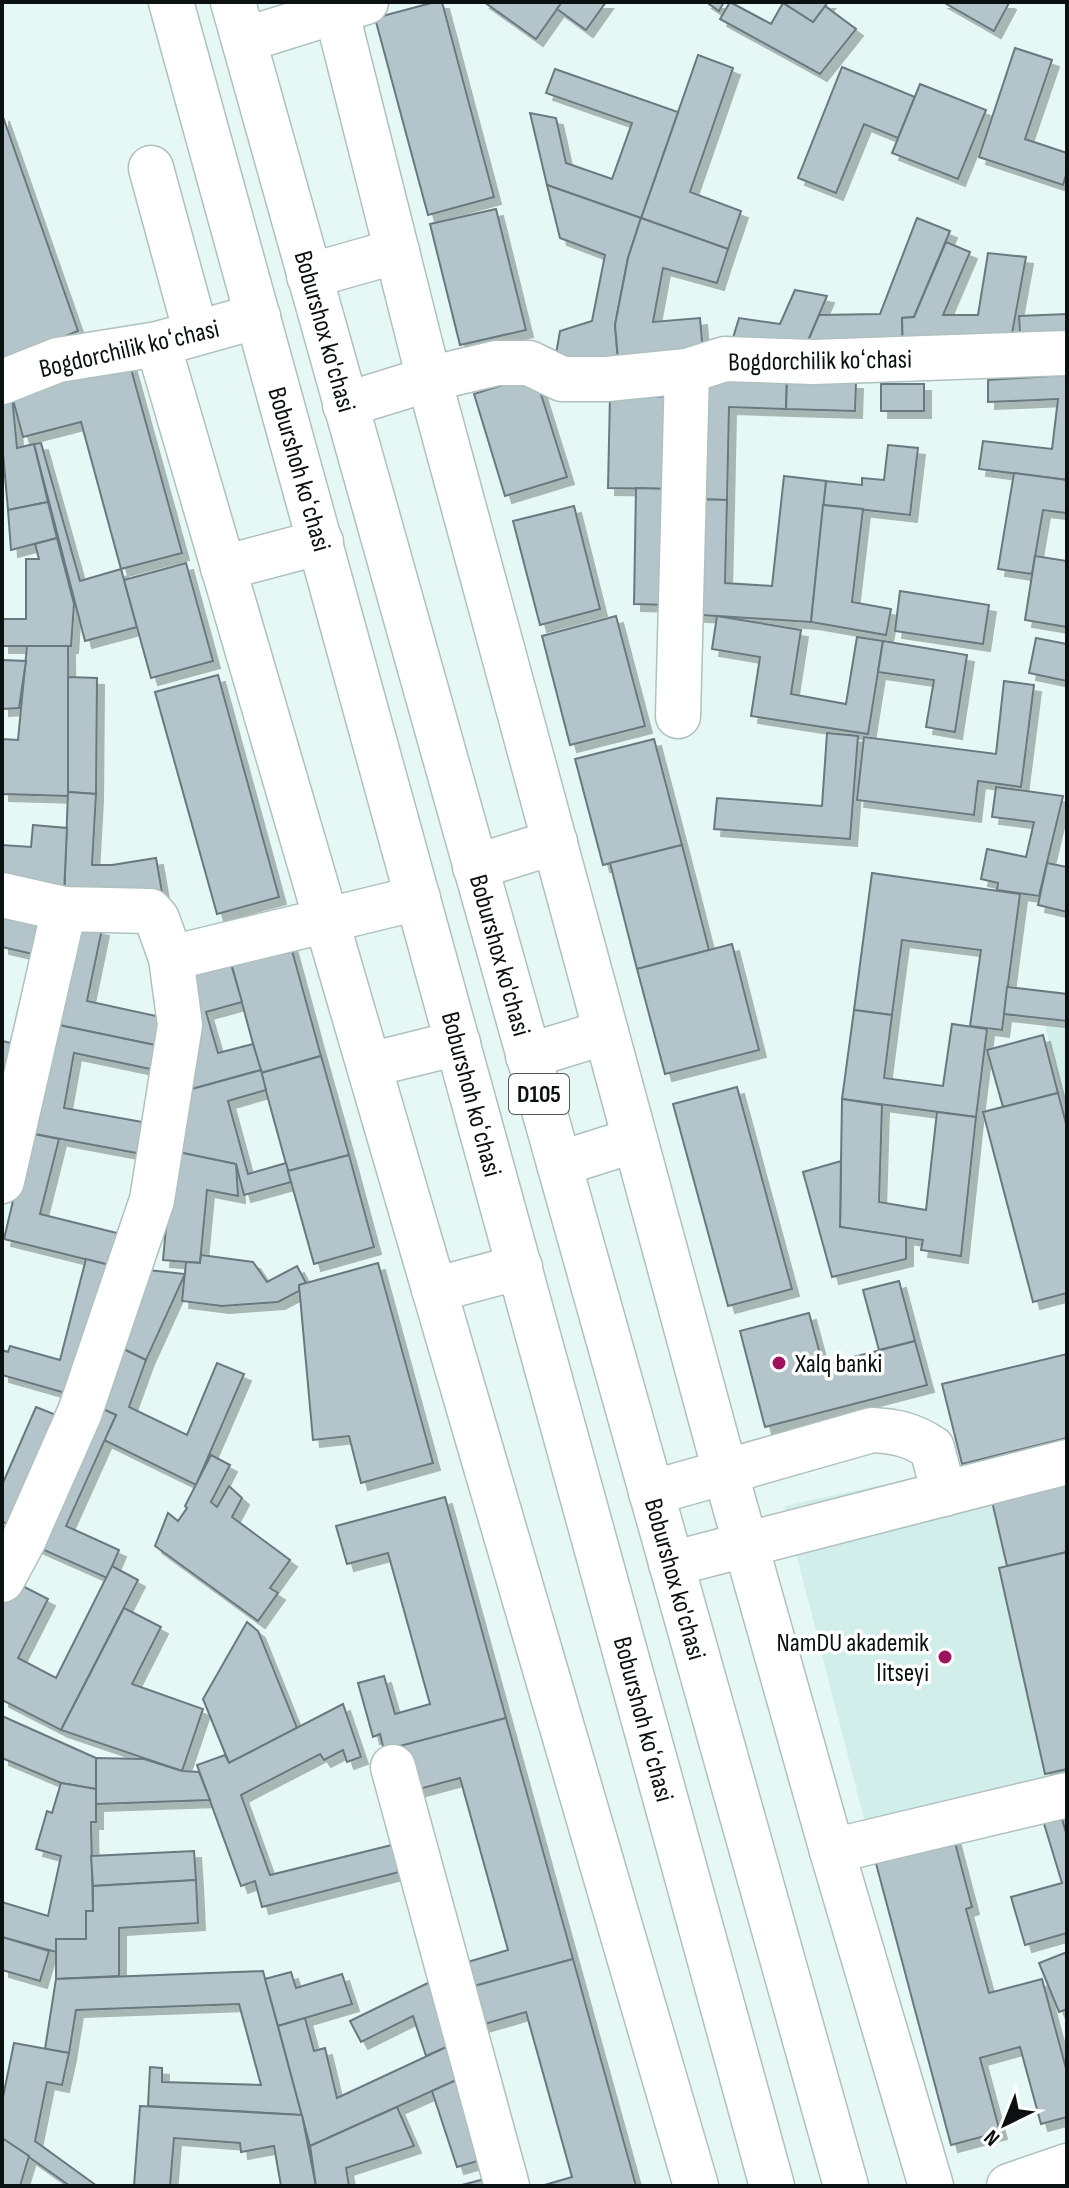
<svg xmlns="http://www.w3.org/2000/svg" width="1069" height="2188" font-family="'Sofia Sans Condensed',sans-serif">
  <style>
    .built { fill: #d2eeea }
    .building { fill: #b3c4ca; stroke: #69797f; stroke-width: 2; filter: url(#shadow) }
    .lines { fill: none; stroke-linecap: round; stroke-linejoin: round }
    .minor-casing { stroke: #afc1be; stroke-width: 47 }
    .major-casing { stroke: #afc1be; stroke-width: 47 }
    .minor { stroke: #fff; stroke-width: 44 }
    .major { stroke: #fff; stroke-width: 44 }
    .poi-dot { fill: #9f135d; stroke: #fff; stroke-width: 3 }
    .labels { text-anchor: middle; stroke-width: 7; stroke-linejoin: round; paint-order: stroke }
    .shield { fill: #fff; stroke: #545858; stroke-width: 2 }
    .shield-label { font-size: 24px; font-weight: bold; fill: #0b1110 }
    .street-label { font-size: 26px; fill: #0b1110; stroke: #fff }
    .poi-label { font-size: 26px; fill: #0b1110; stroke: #fff; text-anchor: start }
  </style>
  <defs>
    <filter id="shadow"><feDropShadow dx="7" dy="7" stdDeviation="0" flood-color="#0004"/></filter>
  </defs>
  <rect width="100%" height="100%" fill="#e5f8f5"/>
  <g class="built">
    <polygon points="1045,1025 1067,1027 1067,1114"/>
    <polygon points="1067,1445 1067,1808 872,1850 784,1506"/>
  </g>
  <g class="building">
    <polygon points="435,2 442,2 494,197 428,215 375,18"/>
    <polygon points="484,2 562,2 536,39"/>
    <polygon points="562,2 606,2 586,30 557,9"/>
    <polygon points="706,2 724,2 719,11"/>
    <polygon points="730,2 771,24 783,3 813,22 825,6 856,29 820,74 720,19"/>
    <polygon points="782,2 828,2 813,22"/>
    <polygon points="943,2 1007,2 1009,3 994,31"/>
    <polygon points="1015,48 1052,60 1025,139 1067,153 1067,172 1063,185 979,157"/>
    <polygon points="698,55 733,68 690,192 741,211 728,249 641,218"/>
    <polygon points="842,67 915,97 898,138 864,124 836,193 798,178"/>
    <polygon points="555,69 678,112 641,218 547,185 530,113 556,118 566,163 612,179 632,123 546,93"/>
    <polygon points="920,84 986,110 958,179 892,153"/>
    <polygon points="2,114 78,331 2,362"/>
    <polygon points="547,185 641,218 628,258 615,325 619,371 553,371 560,331 592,321 605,255 560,238"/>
    <polygon points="496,209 526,330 460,345 430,224"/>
    <polygon points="641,218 728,249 717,283 663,268 653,322 700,318 704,365 619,371 615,325 628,258"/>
    <polygon points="917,218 950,231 914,317 902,318 903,353 801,357 819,315 880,314"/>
    <polygon points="946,242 970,252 943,315 978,315 988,253 1026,257 1009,350 903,353 902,318 914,317"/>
    <polygon points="795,290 827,296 801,357 730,348 739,318 780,324"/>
    <polygon points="1067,314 1067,347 1021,349 1019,316"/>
    <polygon points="128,358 182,553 121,569 81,422 23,437 12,396"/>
    <polygon points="691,371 787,374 786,409 729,407 727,500 689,499"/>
    <polygon points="535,375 567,477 505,496 474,394"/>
    <polygon points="1067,375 1067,480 979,469 983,441 1052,449 1058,399 988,402 988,380"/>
    <polygon points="787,381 856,382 855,411 786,409"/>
    <rect x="881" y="384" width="43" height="27"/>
    <polygon points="610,395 673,397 671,489 608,488"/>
    <polygon points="12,396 17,448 34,444 48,502 8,510 2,442 2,400"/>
    <polygon points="41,443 80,581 121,569 137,627 85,641 34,444"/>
    <polygon points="888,445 918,448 910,515 823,505 826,481 862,485 862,478 884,480"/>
    <polygon points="1014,473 1067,480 1067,513 1043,510 1032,574 998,569"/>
    <polygon points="784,476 826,481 811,622 686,614 689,499 727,500 725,583 772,586"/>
    <polygon points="636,488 671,489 669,605 634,604"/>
    <polygon points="48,502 57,538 11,550 8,510"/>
    <polygon points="823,505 863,509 852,602 891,609 886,635 811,622"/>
    <polygon points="574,506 600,609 540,625 513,521"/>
    <polygon points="57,538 74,604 71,646 2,646 2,619 26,619 26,559 39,559 35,544"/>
    <polygon points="1035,556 1067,561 1067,627 1025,620"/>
    <polygon points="186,563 213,661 151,678 124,580"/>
    <polygon points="900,591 989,605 983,644 895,631"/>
    <polygon points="616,616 645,726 570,745 542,636"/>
    <polygon points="717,616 801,630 791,694 846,704 857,637 883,641 868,734 751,716 760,657 712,649"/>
    <polygon points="1036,638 1067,644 1067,681 1029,673"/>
    <polygon points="883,641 967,655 955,732 926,727 934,680 878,672"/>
    <polygon points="27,646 68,646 69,796 2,794 2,739 18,740"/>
    <polygon points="2,660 26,661 19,708 2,709"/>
    <polygon points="218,675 279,897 217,914 155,692"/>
    <polygon points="68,677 97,678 96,794 68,792"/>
    <polygon points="1004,681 1034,685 1021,787 978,781 974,815 857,800 864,737 996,754"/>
    <polygon points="827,733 858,736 850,839 714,829 717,798 822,806"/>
    <polygon points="654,739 682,845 603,865 575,759"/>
    <polygon points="996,787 1063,796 1039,896 997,890 998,883 981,879 987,849 1026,857 1034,822 992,817"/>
    <polygon points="68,792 96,794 92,865 112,865 156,858 162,892 118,899 64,898"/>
    <polygon points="33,825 67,828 64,894 2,883 2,845 31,847"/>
    <polygon points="682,845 709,950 637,969 610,863"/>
    <polygon points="1047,863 1067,867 1067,912 1038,905"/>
    <polygon points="872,873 1020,894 1002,1030 970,1026 981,950 902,940 892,1015 854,1010"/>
    <polygon points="2,912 45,922 37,955 2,947"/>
    <polygon points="70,922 102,929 87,1001 165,1018 159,1046 49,1023"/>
    <polygon points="290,943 321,1056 261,1073 230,959"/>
    <polygon points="732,944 759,1050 665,1074 637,969"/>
    <polygon points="231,964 242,1002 206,1012 218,1053 253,1044 261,1070 181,1092 180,979"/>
    <polygon points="1007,987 1067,994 1067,1021 1004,1014"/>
    <polygon points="854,1010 892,1015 884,1078 943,1086 952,1024 987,1029 976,1117 842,1099"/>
    <polygon points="49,1023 165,1047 160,1071 74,1053 64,1108 148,1123 142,1154 29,1133"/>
    <polygon points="1043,1035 1058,1093 1003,1107 987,1050"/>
    <polygon points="2,1041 25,1046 19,1071 2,1067"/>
    <polygon points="321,1056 349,1155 288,1171 261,1073"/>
    <polygon points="261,1070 266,1090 228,1101 248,1174 286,1163 291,1182 244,1195 236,1164 173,1151 181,1092"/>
    <polygon points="737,1087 792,1289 728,1306 673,1104"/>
    <polygon points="1058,1093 1067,1127 1067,1293 1033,1302 983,1112"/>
    <polygon points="842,1099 882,1105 879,1202 926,1210 937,1112 976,1117 961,1256 921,1250 923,1240 840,1227"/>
    <polygon points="29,1133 59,1139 40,1214 125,1235 117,1267 4,1239"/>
    <polygon points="173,1151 236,1164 238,1196 207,1190 200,1263 163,1260"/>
    <polygon points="349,1155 374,1247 314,1264 288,1171"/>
    <polygon points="841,1161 840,1227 906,1237 906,1259 832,1277 803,1172"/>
    <polygon points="201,1255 253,1262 267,1282 297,1266 306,1283 299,1285 299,1291 278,1302 222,1306 182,1301 186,1262 200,1263"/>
    <polygon points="86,1259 117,1267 83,1398 2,1375 2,1350 8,1352 10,1346 60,1360"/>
    <polygon points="378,1263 433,1463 361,1483 349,1436 313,1440 299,1285"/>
    <polygon points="148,1270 185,1274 146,1360 115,1345"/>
    <polygon points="899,1281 915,1341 879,1350 863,1290"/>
    <polygon points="809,1313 823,1365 915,1341 927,1385 765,1427 740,1331"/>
    <polygon points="109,1342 146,1360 129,1407 187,1435 217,1363 244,1374 196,1485 104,1440 116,1415 88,1402"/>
    <polygon points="1067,1354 1067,1438 962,1464 942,1384"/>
    <polygon points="88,1402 116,1415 66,1526 119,1550 107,1578 26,1542"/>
    <polygon points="36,1407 71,1421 25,1528 2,1522 2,1485"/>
    <polygon points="211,1455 230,1465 211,1502 217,1507 229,1486 242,1498 232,1517 290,1560 270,1588 278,1593 258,1621 155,1546 168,1513 178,1521 187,1508 185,1506"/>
    <polygon points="1067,1480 1067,1552 1007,1566 991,1497"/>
    <polygon points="445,1497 506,1718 384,1751 380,1734 373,1737 358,1683 384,1676 395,1714 430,1704 388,1553 347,1564 336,1526"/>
    <polygon points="1067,1552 1067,1769 1045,1774 999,1568"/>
    <polygon points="112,1566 138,1580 61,1730 2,1700 2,1594 9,1579 48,1599 18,1658 56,1678"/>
    <polygon points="124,1608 161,1627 132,1684 203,1709 182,1771 61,1730"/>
    <polygon points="247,1622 258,1631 297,1728 229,1763 203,1699"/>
    <polygon points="343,1704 361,1757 347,1762 343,1750 324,1760 320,1754 241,1795 270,1875 400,1843 407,1870 262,1907 255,1881 241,1886 197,1765 225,1755 229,1763"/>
    <polygon points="2,1716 96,1758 96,1789 61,1783 2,1758"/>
    <polygon points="506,1718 573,1959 467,1988 461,1964 508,1950 460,1778 408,1792 396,1747"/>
    <polygon points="96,1758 144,1759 182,1771 199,1772 210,1800 96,1804"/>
    <polygon points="61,1783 96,1789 96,1822 91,1822 93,1911 86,1911 86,1939 56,1939 56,1952 2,1937 2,1902 48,1916 61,1856 36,1849 47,1811 52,1813"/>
    <polygon points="1060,1812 1067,1836 1067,1933 1025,1945 1011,1897 1062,1883 1042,1817"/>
    <polygon points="953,1835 972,1907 966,1909 989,1993 1042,1979 1067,2072 1067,2117 1041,2124 1020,2047 980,2058 1000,2132 951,2145 874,1856"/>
    <polygon points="194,1851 196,1880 93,1886 91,1856"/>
    <polygon points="196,1880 198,1923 119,1928 119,1976 56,1979 56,1939 86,1939 86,1911 93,1911 93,1886"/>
    <polygon points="2,1937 49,1951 40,1981 2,1970"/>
    <polygon points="1067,1952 1067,2009 1059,2012 1039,1963"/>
    <polygon points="573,1959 636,2186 541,2186 572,2177 526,2012 478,2026 467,1988"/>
    <polygon points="263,1971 302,2115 148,2106 150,2067 162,2068 162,2082 261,2085 239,2004 76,2010 69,2053 45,2049 56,1979"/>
    <polygon points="291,1972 296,1988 342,1974 352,2004 278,2026 265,1979"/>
    <polygon points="432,1981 451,2045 426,2056 413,2016 361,2042 350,2021"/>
    <polygon points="305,2018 314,2051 325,2048 337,2098 457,2042 472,2073 310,2146 278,2026"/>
    <polygon points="14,2043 69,2053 62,2085 47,2082 35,2141 97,2186 70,2186 2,2138 2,2102"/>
    <polygon points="463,2077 488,2158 457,2167 432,2091"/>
    <polygon points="140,2106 302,2115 316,2186 281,2186 274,2146 241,2152 240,2143 174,2138 170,2186 134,2186"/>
    <polygon points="397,2107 414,2146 346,2168 349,2186 316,2186 310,2146"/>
    <polygon points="2,2138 29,2156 20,2186 2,2186"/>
    <polygon points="492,2177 495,2186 458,2186"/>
  </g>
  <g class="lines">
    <g class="minor-casing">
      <g id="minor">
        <polyline points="334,2 429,379 725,1471 832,1851 931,2186"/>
        <polyline points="244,40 366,2"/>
        <polyline points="151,168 196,333"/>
        <polyline points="309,276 397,251"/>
        <polyline points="158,344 696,2186"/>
        <polyline points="2,382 58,360 158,344 258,316"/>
        <polyline points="345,405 429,379 497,363 529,363 562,379 607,379 687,371 725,359 813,362 1067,353"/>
        <polyline points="223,568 321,542"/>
        <polyline points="678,716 687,371"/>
        <polyline points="475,867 555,842"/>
        <polyline points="2,895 64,909 150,911 157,919 171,958 418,898"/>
        <polyline points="528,1056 606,1032"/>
        <polyline points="369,1065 458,1043"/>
        <polyline points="559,1164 635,1140"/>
        <polyline points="2,1181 64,909"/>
        <polyline points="434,1290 520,1267"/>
        <path d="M651,1493L872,1430C896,1431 912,1435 932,1448L944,1494"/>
        <polyline points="671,1564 1067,1462"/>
        <polyline points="2,1580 24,1539 80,1412 152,1200 180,1025 171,958"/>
        <polyline points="393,1767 507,2186"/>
        <polyline points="832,1851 1067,1795"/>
        <polyline points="1009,2186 1067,2166"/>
      </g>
    </g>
    <g class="major-casing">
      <g id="major">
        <polyline points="171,2 772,2186"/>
        <path id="s1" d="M233,2L846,2186"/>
      </g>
    </g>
    <use href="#minor" class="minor"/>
    <use href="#major" class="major"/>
  </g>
  <g class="poi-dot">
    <circle cx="779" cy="1363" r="8"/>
    <circle cx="945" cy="1657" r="8"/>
  </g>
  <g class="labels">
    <rect class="shield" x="509" y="1074" width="60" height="40" rx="6"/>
    <g class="shield-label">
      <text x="539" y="1102">D105</text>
    </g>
    <g class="street-label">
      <text dy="9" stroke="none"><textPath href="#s1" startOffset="342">Boburshox ko'chasi</textPath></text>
      <text transform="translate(129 348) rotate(-13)" y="9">Bogdorchilik koʻchasi</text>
      <text transform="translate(820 360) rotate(-1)" y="9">Bogdorchilik koʻchasi</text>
      <text transform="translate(300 469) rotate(74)" y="9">Boburshoh koʻchasi</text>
      <text dy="9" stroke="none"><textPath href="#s1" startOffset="990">Boburshox ko'chasi</textPath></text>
      <text transform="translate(472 1094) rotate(75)" y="9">Boburshoh koʻchasi</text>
      <text dy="9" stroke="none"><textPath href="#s1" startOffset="1638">Boburshox ko'chasi</textPath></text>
      <text transform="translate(644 1719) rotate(75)" y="9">Boburshoh koʻchasi</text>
    </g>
    <g class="poi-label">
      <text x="795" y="1372">Xalq banki</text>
      <text x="929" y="1651" text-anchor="end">NamDU akademik<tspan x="929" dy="30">litseyi</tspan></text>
    </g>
  </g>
  <rect width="1069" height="2188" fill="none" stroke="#0b1110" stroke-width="8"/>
  <g transform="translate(1005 2124) rotate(223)" stroke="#ffffff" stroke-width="6" paint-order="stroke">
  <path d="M0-6L14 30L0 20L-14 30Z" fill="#0b1110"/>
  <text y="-12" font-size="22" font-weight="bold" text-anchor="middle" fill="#0b1110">N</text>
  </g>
</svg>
